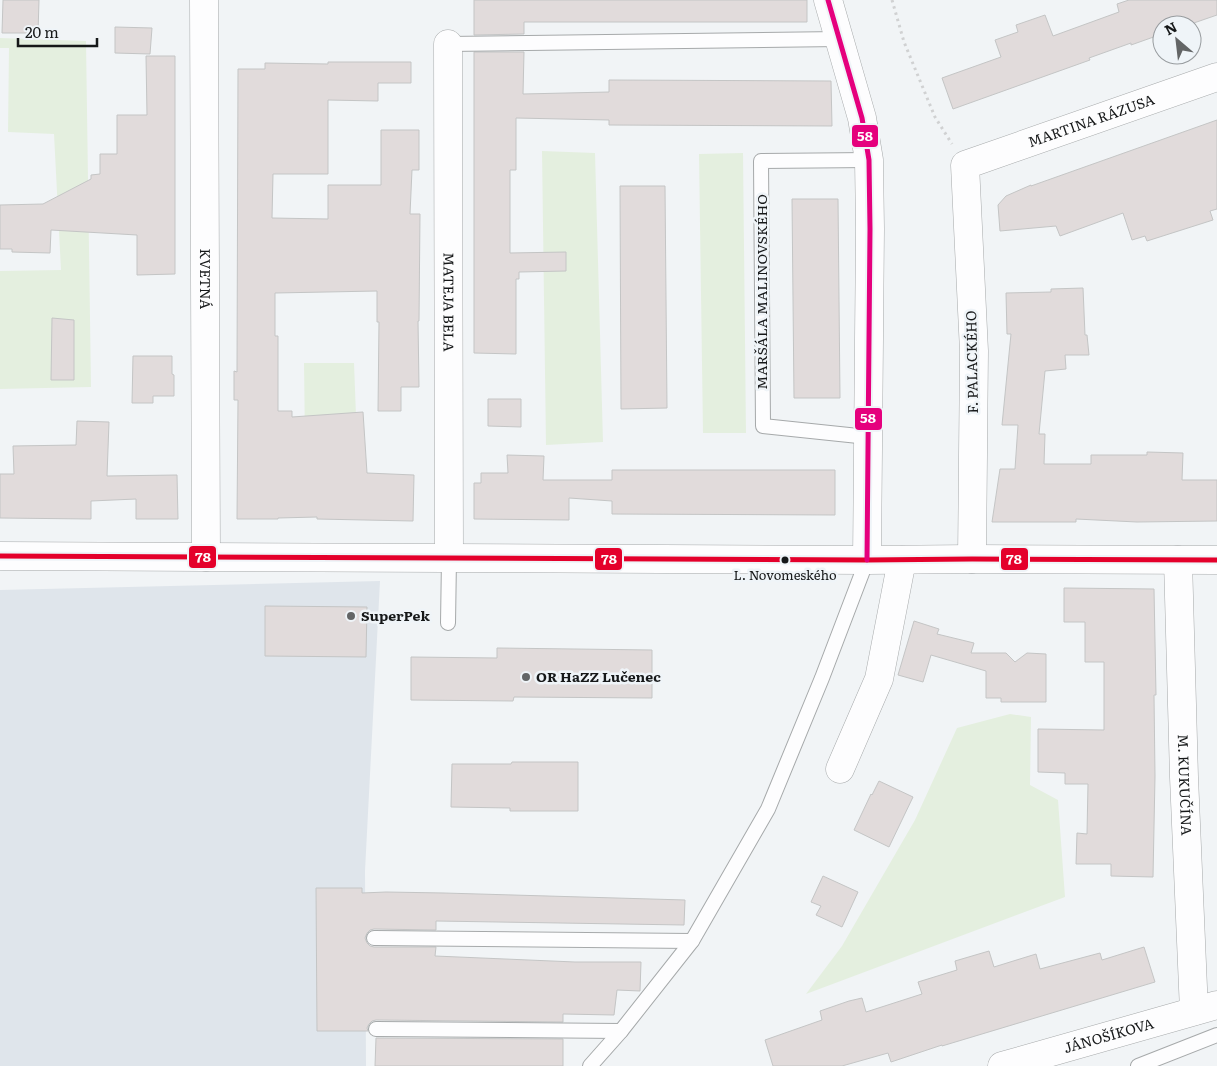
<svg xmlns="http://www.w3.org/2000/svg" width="1217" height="1066" font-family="Literata,serif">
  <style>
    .built { fill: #dfe5eb }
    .green { fill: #e4efdf }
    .building { fill: #e1dbdb; stroke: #c4c5c5 }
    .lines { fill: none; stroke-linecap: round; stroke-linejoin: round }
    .lane-casing { stroke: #a6a9aa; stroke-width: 16 }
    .street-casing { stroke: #a6a9aa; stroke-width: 29 }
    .path { stroke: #d0d1d2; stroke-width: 3; stroke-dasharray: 2.5 4; stroke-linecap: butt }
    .lane { stroke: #fdfdfe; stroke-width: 14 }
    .street { stroke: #fdfdfe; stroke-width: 28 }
    .bus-1-casing { stroke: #eff4f8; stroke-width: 9 }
    .bus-2-casing { stroke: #eff4f8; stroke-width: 9 }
    .bus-1 { stroke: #e4002b; stroke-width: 5 }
    .bus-2 { stroke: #e5007d; stroke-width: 5 }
    .bus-dot { fill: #161819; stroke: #eff4f8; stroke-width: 2 }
    .poi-dot { fill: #636566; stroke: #eff4f8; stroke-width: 2 }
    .labels { text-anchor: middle; stroke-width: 5; stroke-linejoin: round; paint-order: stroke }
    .bus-label { font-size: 13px; fill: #161819; stroke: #eff4f8 }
    .street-label { font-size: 14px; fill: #161819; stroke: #eff4f8 }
    .poi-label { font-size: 14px; font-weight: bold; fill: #161819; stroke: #eff4f8; text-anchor: start }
    .line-badge { stroke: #eff4f8; stroke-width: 2 }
    .badge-label { font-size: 14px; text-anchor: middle; font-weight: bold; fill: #fff }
  </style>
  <rect width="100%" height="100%" fill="#f1f4f6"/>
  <polygon class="built" points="380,581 365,871 366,1066 0,1066 0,590"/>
  <g class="green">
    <polygon points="0,38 86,41 91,387 0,389 0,271 61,270 54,134 8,132 9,48 0,48"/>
    <polygon points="542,151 595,153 603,442 546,445"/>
    <polygon points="743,153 746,433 703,433 699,154"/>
    <polygon points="304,363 354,363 357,442 305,444"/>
    <polygon points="1010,714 1031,717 1030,785 1058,800 1065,897 806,994 842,946 915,820 957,728"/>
  </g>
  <g class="building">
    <polygon points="3,0 39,0 38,33 2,33"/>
    <polygon points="474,0 807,0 807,22 524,22 524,34 474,35"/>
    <polygon points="1129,0 1217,0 1217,15 1188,25 1162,25 1162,34 1131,45 1131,43 1089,58 1090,60 953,109 942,78 1001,57 995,40 1018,32 1016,25 1045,15 1053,36 1119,12 1117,4"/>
    <polygon points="115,27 152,28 150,54 115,53"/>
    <polygon points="474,52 524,52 523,94 609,92 609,80 831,81 832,126 609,125 609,120 516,118 516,170 510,170 510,253 566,252 566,271 519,272 519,279 516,279 516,354 474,353"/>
    <polygon points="146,56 175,56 175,274 137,275 137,235 51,230 50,253 12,252 12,249 0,249 0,205 43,204 91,179 91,175 100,174 100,154 117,154 117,115 147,115"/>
    <polygon points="328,62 411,62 411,83 378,83 378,101 328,100 328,174 273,174 272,218 328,219 328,185 381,185 381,130 419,130 419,170 412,170 410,214 420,214 419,321 418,321 419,387 401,387 401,411 378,411 379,322 377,322 377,291 275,293 275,336 278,336 278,411 292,411 292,417 363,412 367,473 414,475 413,521 317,519 317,517 278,518 278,519 237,519 238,400 234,400 234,371 237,372 238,69 265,69 265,63 328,64"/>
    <polygon points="1217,120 1217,209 1210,211 1213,220 1147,241 1145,236 1132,240 1123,213 1060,236 1056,226 1000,231 998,205 1006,196 1031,185 1031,186"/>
    <polygon points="620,186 665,186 667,408 621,409"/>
    <polygon points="792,199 838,199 840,398 794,398"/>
    <polygon points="1083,288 1085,335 1087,335 1089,355 1065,355 1066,369 1045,371 1039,434 1045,434 1044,464 1091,464 1091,455 1147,455 1147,452 1183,453 1182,480 1217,480 1217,521 1137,522 1076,519 1076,522 992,522 1000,469 1015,469 1018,425 1002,425 1011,334 1007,334 1006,293 1051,292 1051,289"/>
    <polygon points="52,318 74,320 74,380 51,380"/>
    <polygon points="133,356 172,356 172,374 174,375 174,396 153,396 153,403 132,403"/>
    <polygon points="488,399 521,399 521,427 488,426"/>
    <polygon points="77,421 109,422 107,476 177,475 178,519 136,519 136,499 91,501 91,519 0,518 0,474 14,474 13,446 76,445"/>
    <polygon points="507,455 544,456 543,480 612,480 612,470 835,470 835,515 612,514 612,501 569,498 569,520 474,519 474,483 481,483 481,473 508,473"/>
    <polygon points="1064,588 1154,589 1156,695 1154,695 1155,776 1153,877 1111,876 1111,864 1076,864 1077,833 1087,834 1088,784 1065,784 1065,773 1038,772 1038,729 1104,730 1104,662 1085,662 1085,622 1064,622"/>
    <polygon points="265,606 367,607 366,657 265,656"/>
    <polygon points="914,621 939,629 937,634 974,643 971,653 1006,653 1015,662 1027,653 1046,654 1046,702 1001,702 1001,698 986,698 986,671 931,655 923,682 898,675"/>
    <polygon points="497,648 652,650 652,698 514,697 513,701 411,700 411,657 497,658"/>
    <polygon points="512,762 578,762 578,811 510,811 510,808 451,807 452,764 511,764"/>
    <polygon points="879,781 913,797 889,847 854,830 871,794 872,795"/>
    <polygon points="823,876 858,892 842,927 816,915 821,906 811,902"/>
    <polygon points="316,888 362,888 362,893 386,892 444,893 685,900 684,925 436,921 436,930 374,929 370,930 367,933 365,938 367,943 370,946 374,947 436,947 435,956 575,962 641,962 640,991 617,990 614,1015 563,1014 563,1022 376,1020 372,1021 369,1024 367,1028 368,1031 317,1031"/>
    <polygon points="1144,947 1155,982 942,1046 942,1045 891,1062 888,1053 842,1066 773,1066 765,1040 822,1020 820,1011 849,1001 862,998 866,1012 922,994 918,982 957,970 955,961 989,951 994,967 1036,954 1040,969 1100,953 1102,960"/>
    <polygon points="376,1038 563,1039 563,1066 375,1066"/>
  </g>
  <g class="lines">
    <g class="lane-casing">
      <g id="lane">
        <polyline points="448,44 839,39"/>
        <polyline points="868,437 763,426 761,161 869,160"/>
        <polyline points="448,623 449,559"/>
        <polyline points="374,938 692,941"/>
        <polyline points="376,1029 621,1031"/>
        <polyline points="590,1066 621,1031 692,941 768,809 822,678 867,560"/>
        <polyline points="1138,1066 1217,1035"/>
      </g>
    </g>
    <g class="street-casing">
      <g id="street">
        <path id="s1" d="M204,0L206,557"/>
        <polyline points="828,0 862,118 869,160 870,229 867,560"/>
        <path id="s2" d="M448,44L449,559"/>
        <polyline points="0,556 867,560 972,559 1217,560"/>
        <path id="s3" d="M972,559L974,351L965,165L1217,77"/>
        <path id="s4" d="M1178,560L1184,777L1194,1011"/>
        <polyline points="840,769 879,679 902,560"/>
        <path id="s5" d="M1002,1066L1217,1005"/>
      </g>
    </g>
    <polyline class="path" points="892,0 904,42 935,117 952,144"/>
    <use href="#lane" class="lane"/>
    <use href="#street" class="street"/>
    <g class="bus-1-casing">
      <polyline id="bus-1" points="0,556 867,560 972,559 1217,560"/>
    </g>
    <g class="bus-2-casing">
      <polyline id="bus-2" points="828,0 862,118 869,160 870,229 867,560"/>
    </g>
    <use href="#bus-1" class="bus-1"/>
    <use href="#bus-2" class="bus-2"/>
  </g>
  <circle class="bus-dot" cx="785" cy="560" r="4.5"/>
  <g class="poi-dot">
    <circle cx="351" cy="616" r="5"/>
    <circle cx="526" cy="677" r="5"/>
  </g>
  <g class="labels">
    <g class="bus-label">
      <text x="785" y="580">L. Novomeského</text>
    </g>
    <g class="street-label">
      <text dy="5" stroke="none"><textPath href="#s3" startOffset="528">MARTINA RÁZUSA</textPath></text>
      <text dy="5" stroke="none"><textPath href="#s1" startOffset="279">KVETNÁ</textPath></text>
      <text transform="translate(762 292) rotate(-90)" y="5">MARŠÁLA MALINOVSKÉHO</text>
      <text dy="5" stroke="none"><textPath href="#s2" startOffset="258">MATEJA BELA</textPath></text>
      <text transform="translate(972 362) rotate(-91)" y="5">F. PALACKÉHO</text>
      <text dy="5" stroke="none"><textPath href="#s4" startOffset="225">M. KUKUČÍNA</textPath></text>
      <text dy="5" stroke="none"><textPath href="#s5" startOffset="111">JÁNOŠÍKOVA</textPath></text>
    </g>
    <g class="poi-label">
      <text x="361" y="621">SuperPek</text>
      <text x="536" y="682">OR HaZZ Lučenec</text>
    </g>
  </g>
  <g class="line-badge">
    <rect x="851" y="124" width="28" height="24" rx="5" fill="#e5007d"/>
    <rect x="854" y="407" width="29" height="24" rx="5" fill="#e5007d"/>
    <rect x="188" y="545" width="29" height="24" rx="5" fill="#e4002b"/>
    <rect x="594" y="547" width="29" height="24" rx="5" fill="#e4002b"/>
    <rect x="1000" y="547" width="29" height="24" rx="5" fill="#e4002b"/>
  </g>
  <g class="badge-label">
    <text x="865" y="141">58</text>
    <text x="868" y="423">58</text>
    <text x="203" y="562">78</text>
    <text x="609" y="564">78</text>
    <text x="1014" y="564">78</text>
  </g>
  <g transform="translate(1177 40) rotate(332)"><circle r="24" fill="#eff4f8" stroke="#989c9f"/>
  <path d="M0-4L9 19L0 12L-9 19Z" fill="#636566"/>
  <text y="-8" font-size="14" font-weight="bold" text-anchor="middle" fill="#161819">N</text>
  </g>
  <path d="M18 38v8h79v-8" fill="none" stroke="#161819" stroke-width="2.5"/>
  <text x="25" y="38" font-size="15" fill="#161819" stroke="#eff4f8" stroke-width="4" paint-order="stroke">20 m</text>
</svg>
